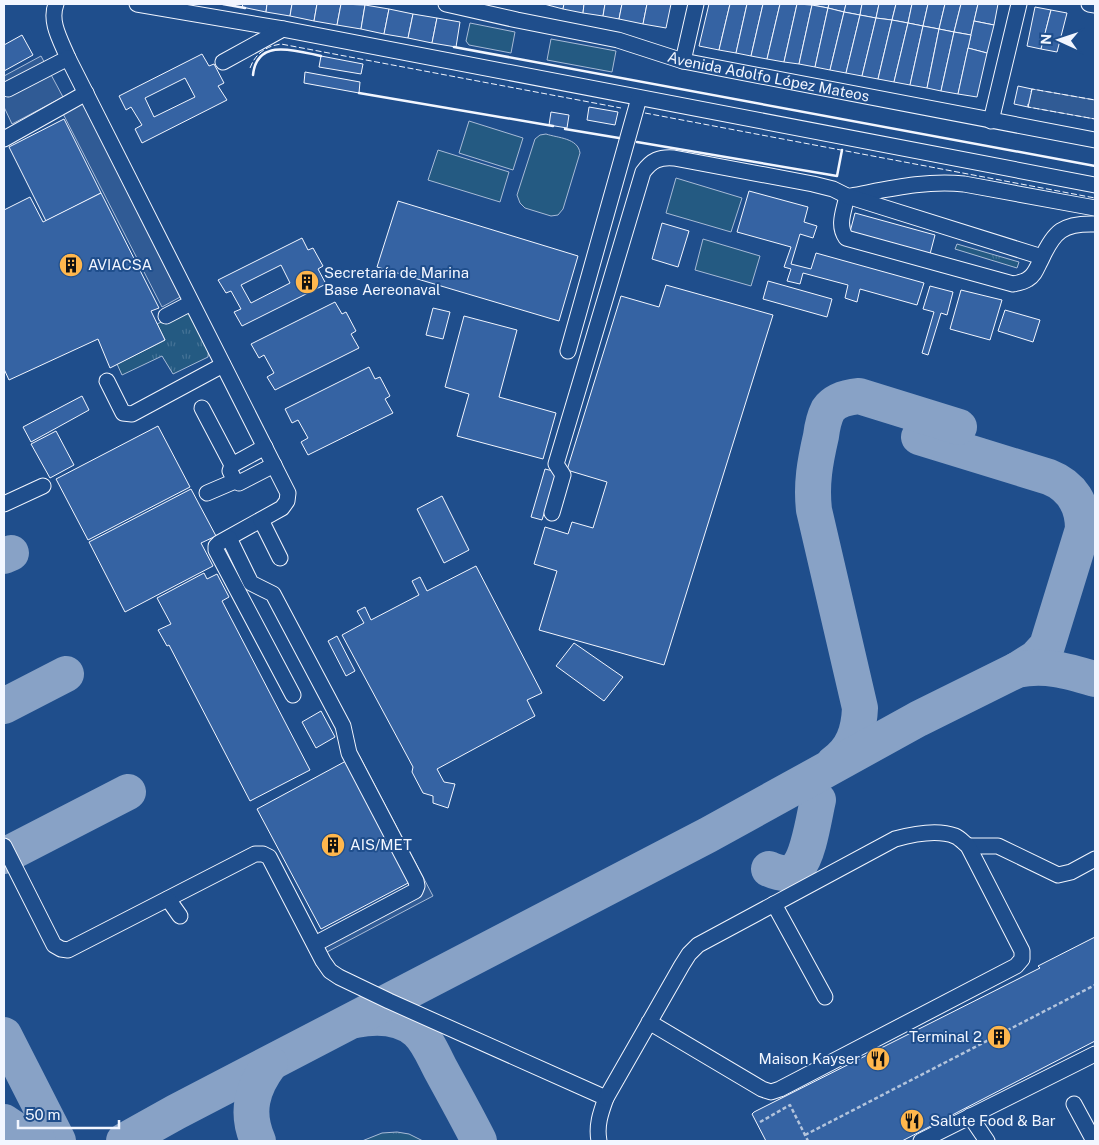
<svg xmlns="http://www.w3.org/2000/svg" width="1099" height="1145" font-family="'Public Sans',sans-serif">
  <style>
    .grass { fill: url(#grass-tufts); stroke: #a8bbd7 }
    .garden { fill: #245a82; stroke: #a8bbd7 }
    .parking { fill: #305b95; stroke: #a8bbd7 }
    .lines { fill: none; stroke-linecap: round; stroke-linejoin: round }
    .taxiway { stroke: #88a2c6; stroke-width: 36 }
    .building { fill: #3563a3; stroke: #f2f6ff; fill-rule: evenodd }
    .minor-casing { stroke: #f2f6ff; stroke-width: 17 }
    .path { stroke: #b3c4dc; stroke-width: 2.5; stroke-dasharray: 4 2.5; stroke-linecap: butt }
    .minor { stroke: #1f4e8c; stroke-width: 15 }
    .fence { stroke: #f2f6ff; stroke-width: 1; stroke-dasharray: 6 2.5; stroke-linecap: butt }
    .wall { stroke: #f2f6ff; stroke-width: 2.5 }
    .labels { text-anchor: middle; stroke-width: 4; stroke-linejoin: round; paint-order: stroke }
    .street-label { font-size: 15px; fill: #f2f6ff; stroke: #1f4e8c }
    .poi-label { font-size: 15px; fill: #f2f6ff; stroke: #1f4e8c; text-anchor: start }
  </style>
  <defs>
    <pattern id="grass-tufts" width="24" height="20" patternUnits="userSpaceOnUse" patternTransform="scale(1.25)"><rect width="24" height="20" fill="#245a82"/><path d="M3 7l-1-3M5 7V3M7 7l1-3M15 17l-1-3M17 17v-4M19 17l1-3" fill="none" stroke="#447295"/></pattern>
  </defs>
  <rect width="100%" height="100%" fill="#1f4e8c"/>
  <g class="grass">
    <polygon points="957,244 1019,262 1017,268 955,249"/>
    <polygon points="190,312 209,344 208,357 173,374 162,356 122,375 117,364 165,340 157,324 180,313"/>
    <polygon points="397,1132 409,1134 423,1141 362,1141 382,1133"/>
  </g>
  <g class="garden">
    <polygon points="470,23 515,32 511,53 469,45 466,41"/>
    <polygon points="551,39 616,51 612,72 547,60"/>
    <polygon points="469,121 523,138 513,170 459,153"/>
    <path d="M546,134C558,138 578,138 580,153L563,209L558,215L551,216L525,208L520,203L517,195L535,139L540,135Z"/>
    <polygon points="438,150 509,172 500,202 428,180"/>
    <polygon points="676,178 742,198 731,232 666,213"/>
    <polygon points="703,239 760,256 751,286 695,270"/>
  </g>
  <g class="parking">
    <polygon points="41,56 63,97 12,124 4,107 4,76"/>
    <polygon points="1032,89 1095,100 1095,119 1028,107"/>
    <polygon points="78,92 182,296 162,307 57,102"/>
    <polygon points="359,755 433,896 327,952 319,935 413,885 348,761"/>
  </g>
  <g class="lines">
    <g class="taxiway">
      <path d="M919,437L1049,477C1072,486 1083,504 1083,529L1047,646L1036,658L1017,670"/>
      <polyline points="4,556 11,553"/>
      <polyline points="4,706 66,674"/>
      <path d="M834,763C853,750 859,731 860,708L814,510C811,484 815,462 821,436C822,428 824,418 828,410C835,400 848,397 859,396L959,427"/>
      <polyline points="4,856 128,792"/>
      <path d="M769,869C778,873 790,877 798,867C809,854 814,817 818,800"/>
      <path d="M355,1020C376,1016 400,1016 417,1031C428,1041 434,1057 441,1070C454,1094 467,1117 479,1141"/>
      <polyline points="4,1035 58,1141"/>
      <polyline points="4,1122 19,1132 38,1141"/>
      <path d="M124,1141L176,1112L708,835L918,719L1017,670C1045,664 1068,671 1095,679"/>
      <path d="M258,1141C245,1112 252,1088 270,1064"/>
    </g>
  </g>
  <g class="building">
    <polygon points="243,4 267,4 266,12 242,7"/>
    <polygon points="267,4 292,4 290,16 266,12"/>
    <polygon points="292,4 317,4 314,21 290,16"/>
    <polygon points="317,4 341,4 337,25 314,21"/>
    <polygon points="341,4 365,5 361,29 337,25"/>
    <polygon points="544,4 564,4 563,9"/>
    <polygon points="564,4 584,4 583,13 563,9"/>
    <polygon points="584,4 605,4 603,16 583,13"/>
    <polygon points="605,4 622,4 619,19 603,16"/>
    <polygon points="622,4 647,4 643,24 619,19"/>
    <polygon points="647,4 671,4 666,28 643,24"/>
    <polygon points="709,4 730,4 719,50 699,46"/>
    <polygon points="730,4 747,4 736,53 719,50"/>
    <polygon points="747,4 763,4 751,56 736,53"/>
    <polygon points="763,4 780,4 767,59 751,56"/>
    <polygon points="780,4 797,4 784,62 767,59"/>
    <polygon points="797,4 812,5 799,64 784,62"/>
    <polygon points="812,4 829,4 828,8 812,5"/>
    <polygon points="829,4 846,4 844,12 828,8"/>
    <polygon points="846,4 862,4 860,15 844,12"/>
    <polygon points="862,4 879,4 876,18 860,15"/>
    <polygon points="879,4 896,4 892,20 876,18"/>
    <polygon points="896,4 912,4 908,23 892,20"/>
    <polygon points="912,4 928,4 923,26 908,23"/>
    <polygon points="928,4 945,4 939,29 923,26"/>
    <polygon points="945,4 961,4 954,32 939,29"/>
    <polygon points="961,4 978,4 971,35 954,32"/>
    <polygon points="978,4 998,4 994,25 974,21"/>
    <polygon points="365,5 389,9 384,34 361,29"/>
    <polygon points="812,5 828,8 815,67 799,64"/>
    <polygon points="1035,7 1051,10 1041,49 1027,46"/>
    <polygon points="828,8 844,12 830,70 815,67"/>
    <polygon points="389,9 413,14 408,38 384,34"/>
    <polygon points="1051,10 1067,13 1057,52 1041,49"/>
    <polygon points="844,12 860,15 846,73 830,70"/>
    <polygon points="413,14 437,18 432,43 408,38"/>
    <polygon points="860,15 876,18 862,76 846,73"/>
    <polygon points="437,18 460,22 456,47 432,43"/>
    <polygon points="876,18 892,20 878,79 862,76"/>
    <polygon points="892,20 908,23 894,82 878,79"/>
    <polygon points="974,21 994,25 987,53 968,48"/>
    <polygon points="908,23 923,26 910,85 894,82"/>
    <polygon points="923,26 939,29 927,88 910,85"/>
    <polygon points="939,29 954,32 941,91 927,88"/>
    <polygon points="954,32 971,35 958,94 941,91"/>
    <polygon points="22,35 33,55 4,71 4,45"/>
    <polygon points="968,48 987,53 977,97 958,94"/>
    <path d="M202,54L209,66L214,64L224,83L218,86L227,100L142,143L135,129L142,125L131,107L126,110L119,96ZM185,78L195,97L154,117L145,98Z"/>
    <polygon points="321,56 363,64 361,74 319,67"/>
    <polygon points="305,72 360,82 359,93 304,83"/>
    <polygon points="1018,86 1032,89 1028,107 1014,104"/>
    <polygon points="589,107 618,112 615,125 587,120"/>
    <polygon points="551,112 569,115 567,128 549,125"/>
    <polygon points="64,119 101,193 46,221 9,147"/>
    <polygon points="749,191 808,207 804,222 817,226 813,238 800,234 791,264 811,269 816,253 924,283 917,305 860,289 857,302 845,298 848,285 803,273 800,284 787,281 791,269 784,267 791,247 737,232"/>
    <polygon points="101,193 159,308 151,311 165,340 110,368 98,339 9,380 4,369 4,210 30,197 43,222"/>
    <polygon points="398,201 578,256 559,321 377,267"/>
    <polygon points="855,213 935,235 930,254 850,232"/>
    <polygon points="662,223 689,231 678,267 652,259"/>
    <path d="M302,238L308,250L313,248L323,266L318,269L326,284L242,326L234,312L241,309L231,291L226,293L218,280ZM281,265L290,283L251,303L241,285Z"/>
    <polygon points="768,281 832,299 827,317 763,299"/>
    <polygon points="666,285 773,315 664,665 539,630 557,571 534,564 545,527 568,534 572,522 593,528 607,482 567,470 621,296 659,307"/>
    <polygon points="930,286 953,292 947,315 941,313 928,355 922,353 934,312 923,309"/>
    <polygon points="961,290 1002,300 990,340 950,329"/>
    <polygon points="335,302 342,314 346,312 356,331 351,334 359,348 275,390 267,377 274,373 264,355 259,358 251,344"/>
    <polygon points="433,308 450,312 443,339 426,335"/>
    <polygon points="1005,310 1040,320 1033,342 998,331"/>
    <polygon points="464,316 517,330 499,397 556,413 543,459 457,436 469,394 445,387"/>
    <polygon points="369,367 375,379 380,377 390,396 385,399 393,413 308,455 301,442 308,438 298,420 292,423 285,409"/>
    <polygon points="82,396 89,410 31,442 23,427"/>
    <polygon points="158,426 190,487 88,540 56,479"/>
    <polygon points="56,431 74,465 50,478 31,444"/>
    <polygon points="545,469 557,472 542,520 531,517"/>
    <polygon points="191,489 216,536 201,543 213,566 125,612 89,542"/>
    <polygon points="442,496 469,550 444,563 417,509"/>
    <polygon points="476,566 542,693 527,700 535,716 437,769 444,782 455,784 448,808 433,803 433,796 423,793 412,772 413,767 342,635 364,623 357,611 365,607 371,620 419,595 412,581 420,577 427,591"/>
    <polygon points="204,573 207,579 217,574 229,597 222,601 310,770 250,801 169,645 167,646 158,630 171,624 157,598"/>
    <polygon points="337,636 355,671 346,676 328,641"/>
    <polygon points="574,643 623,677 604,701 556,666"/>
    <polygon points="321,711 335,737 316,748 302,722"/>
    <polygon points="346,761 410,882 321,929 257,809"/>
    <polygon points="1095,937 1095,1041 902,1141 766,1141 752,1114 754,1112 1040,968 1038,966"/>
  </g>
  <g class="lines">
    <g class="minor-casing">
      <g id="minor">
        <path d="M56,4C49,22 61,41 68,58L288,493L287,501L282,508L219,543L216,546V550L293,695"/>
        <polyline points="137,4 283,29 1095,185"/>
        <path id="s1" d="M446,4L517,20L618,40L683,61L1095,140"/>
        <polyline points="1089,4 1095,5"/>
        <polyline points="683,61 696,4"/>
        <polyline points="223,62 283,29"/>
        <polyline points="8,89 68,58"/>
        <polyline points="991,121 1019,4"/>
        <polyline points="4,139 86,93"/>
        <path d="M847,196C844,211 837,225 846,238L1013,284C1018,283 1024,282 1028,279C1035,275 1037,267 1041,260C1054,231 1063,223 1095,224"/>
        <path d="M851,196C889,189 925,180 964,184L1095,208"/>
        <polyline points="166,316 191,303"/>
        <polyline points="568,351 639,98"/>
        <polyline points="107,381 123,413 132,414 223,365"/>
        <polyline points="202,408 232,465"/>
        <polyline points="265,447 232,465 230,471 235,481 239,483 274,465"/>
        <polyline points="207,493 235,481"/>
        <polyline points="4,504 43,486"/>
        <path d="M552,513L563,475L556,464L643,172C652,160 659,157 674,158L813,184L833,189L847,196L1042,257"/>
        <polyline points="261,520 280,558"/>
        <polyline points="229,538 251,583 273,594 343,726 349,753 416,881 417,886 415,891 315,944"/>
        <path d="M4,846L54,945L61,949L68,950L255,854H263L269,857L323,961L330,971L339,977L389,1001L606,1098C601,1112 596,1125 599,1141"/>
        <polyline points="968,846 998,846 1058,875 1071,872 1095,859"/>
        <polyline points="168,899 180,916"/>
        <polyline points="774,904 825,997"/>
        <path d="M606,1098L682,965L689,954L698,945L895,839C913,834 937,829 955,836C960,838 964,843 968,846L1022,951V959L1016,966L780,1089L771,1092L762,1089L649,1022"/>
        <polyline points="1074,1104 1094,1141"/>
        <polyline points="970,1116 987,1141"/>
        <polyline points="921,1141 1095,1054"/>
      </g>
    </g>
    <g class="path">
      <polyline points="760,1122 790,1105 808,1141"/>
      <polyline points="805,1135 1095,985"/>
    </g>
    <use href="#minor" class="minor"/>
    <g class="fence">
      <path d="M250,68C255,54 266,46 281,44L621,108"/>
      <polyline points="1031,92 1032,89 1095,100"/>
      <polyline points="1028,104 1028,107 1095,119"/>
      <polyline points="645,113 1095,198"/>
    </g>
    <g class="wall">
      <polyline points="223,4 245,8"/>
      <polyline points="454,47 1095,166"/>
      <path d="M253,75C257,37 297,51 321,56"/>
      <polyline points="359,93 553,126"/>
      <polyline points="565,129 619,138"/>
      <polyline points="637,142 837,176 842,150"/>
    </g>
  </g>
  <defs>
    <g id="building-disc" transform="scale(1.25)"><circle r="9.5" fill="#ffb74d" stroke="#1f4e8c"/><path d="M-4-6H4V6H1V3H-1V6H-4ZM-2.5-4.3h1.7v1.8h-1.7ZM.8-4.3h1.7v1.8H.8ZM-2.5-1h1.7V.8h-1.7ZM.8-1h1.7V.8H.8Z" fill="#111"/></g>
    <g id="restaurant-disc" transform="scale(1.25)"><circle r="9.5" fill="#ffb74d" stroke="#1f4e8c"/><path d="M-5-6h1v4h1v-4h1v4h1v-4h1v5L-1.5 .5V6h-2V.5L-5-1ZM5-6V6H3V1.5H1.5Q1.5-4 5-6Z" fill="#111"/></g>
  </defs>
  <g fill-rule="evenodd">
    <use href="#building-disc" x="71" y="265"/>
    <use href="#building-disc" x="307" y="282"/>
    <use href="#building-disc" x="333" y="845"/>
    <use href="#building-disc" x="999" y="1037"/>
    <use href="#restaurant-disc" x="878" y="1059"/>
    <use href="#restaurant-disc" x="912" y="1121"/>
  </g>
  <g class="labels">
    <g class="street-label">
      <text dy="5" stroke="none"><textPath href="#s1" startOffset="331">Avenida Adolfo López Mateos</textPath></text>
    </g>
    <g class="poi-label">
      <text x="88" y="270">AVIACSA</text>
      <text x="324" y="278">Secretaría de Marina<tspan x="324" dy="17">Base Aereonaval</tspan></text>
      <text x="350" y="850">AIS/MET</text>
      <text x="982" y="1042" text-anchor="end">Terminal 2</text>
      <text x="860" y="1064" text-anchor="end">Maison Kayser</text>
      <text x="930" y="1126">Salute Food &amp; Bar</text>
    </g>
  </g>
  <rect width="1099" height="1145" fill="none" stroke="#f2f6ff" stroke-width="10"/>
  <g transform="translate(1059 40) rotate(273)" stroke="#1f4e8c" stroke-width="4" paint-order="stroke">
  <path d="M0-4L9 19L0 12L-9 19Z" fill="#f2f6ff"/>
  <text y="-8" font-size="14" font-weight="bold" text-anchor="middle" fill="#f2f6ff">N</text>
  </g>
  <path d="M18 1120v8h101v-8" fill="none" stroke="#f2f6ff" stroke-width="2.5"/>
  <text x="25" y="1120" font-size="15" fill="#f2f6ff" stroke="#1f4e8c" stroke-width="4" paint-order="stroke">50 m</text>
</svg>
